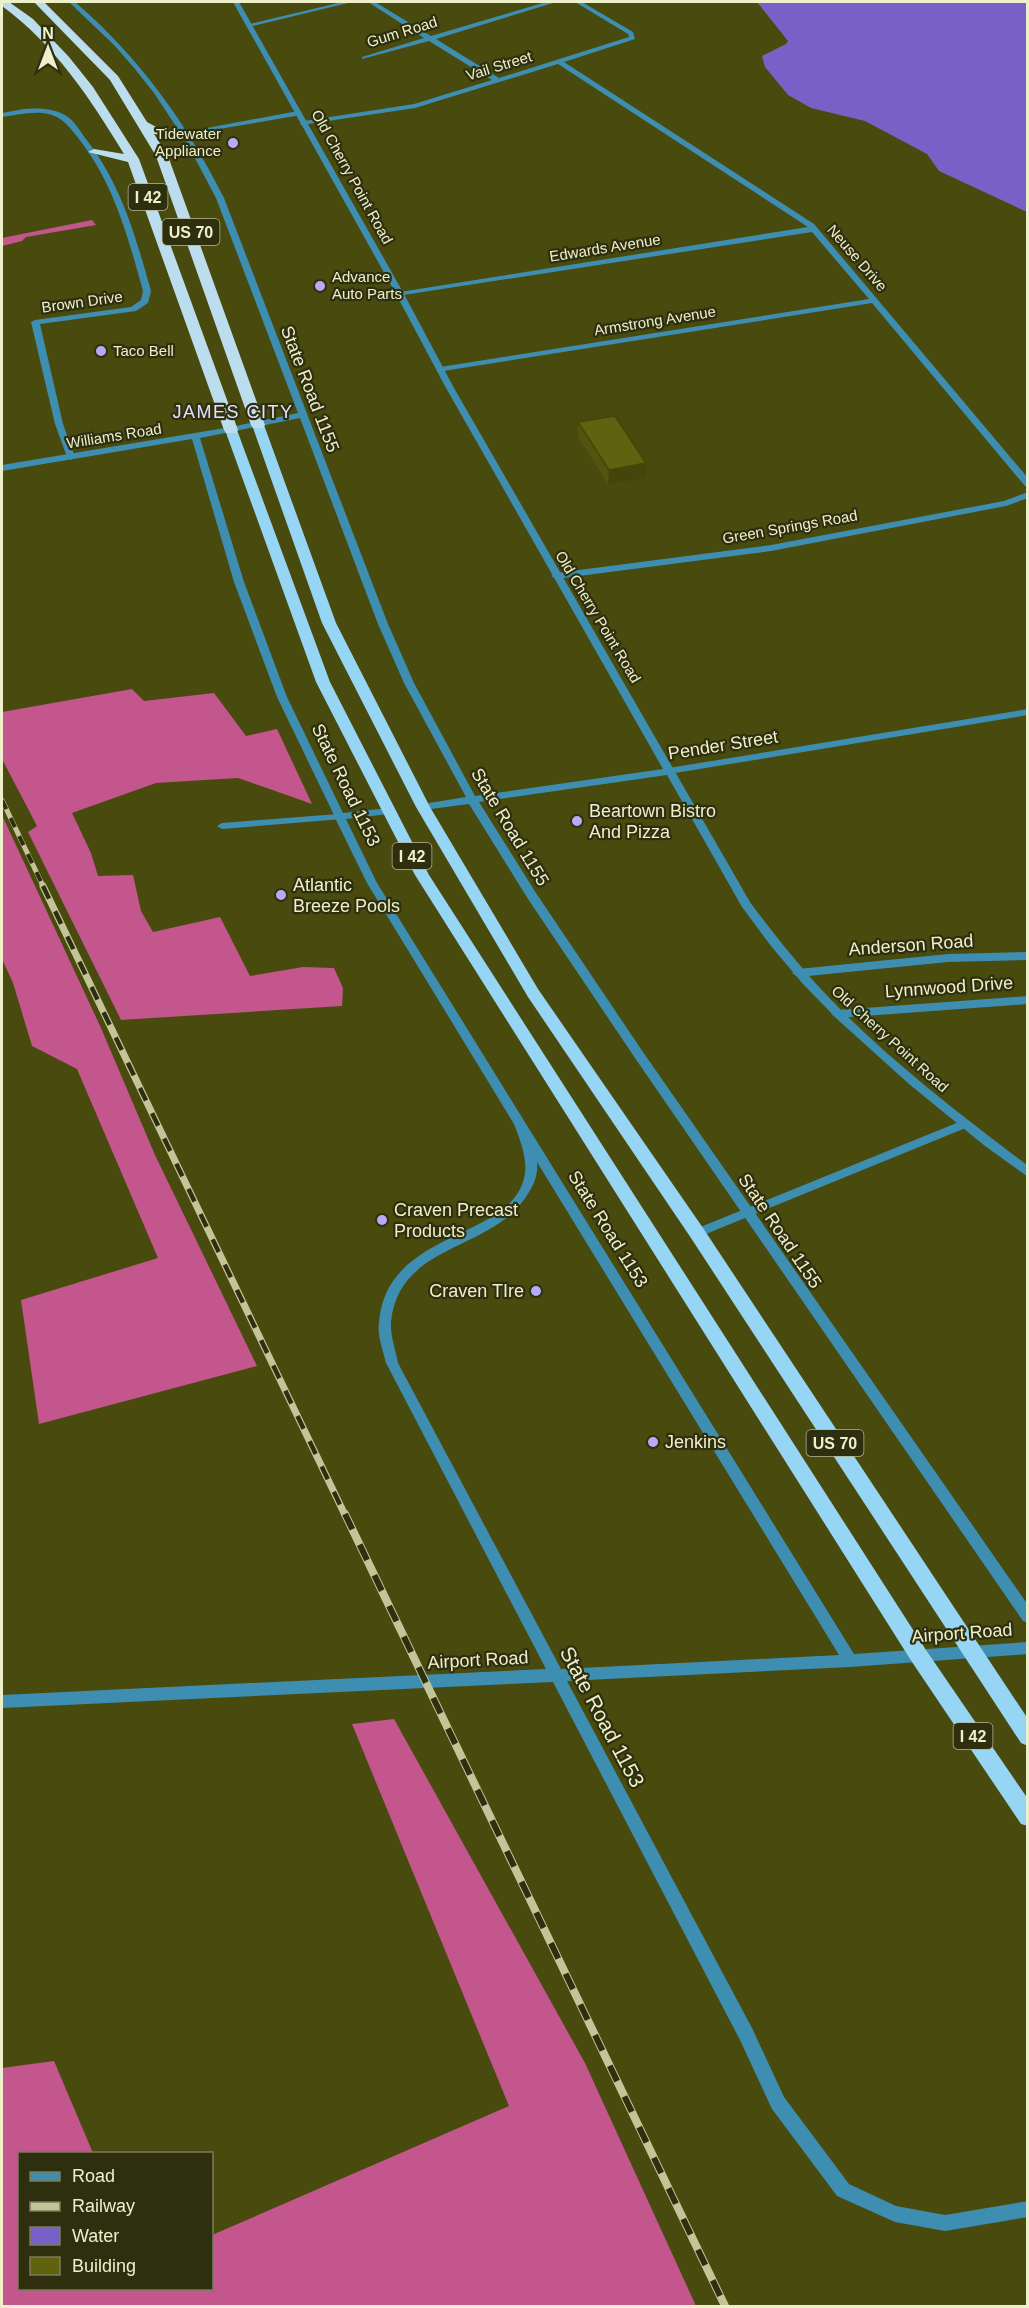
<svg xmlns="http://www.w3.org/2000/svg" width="1029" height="2308" font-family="Helvetica,sans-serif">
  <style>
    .forest { fill: #c2568d }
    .water { fill: #7761c6 }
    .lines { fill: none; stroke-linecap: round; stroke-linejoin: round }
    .minor { fill: #3e8eb2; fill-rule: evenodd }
    .tertiary { fill: #3e8eb2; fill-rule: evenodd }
    .trunk { fill: #96d5f3; fill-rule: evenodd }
    .motorway { fill: #bcddee; fill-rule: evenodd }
    .rail-far2-casing { stroke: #c3c599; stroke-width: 5 }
    .rail-far1-casing { stroke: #c3c599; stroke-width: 7 }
    .rail-casing { stroke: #c3c599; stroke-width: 8 }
    .rail-far2 { stroke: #2e2f0f; stroke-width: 4; stroke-dasharray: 10; stroke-linecap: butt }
    .rail-far1 { stroke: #2e2f0f; stroke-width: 4.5; stroke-dasharray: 14; stroke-linecap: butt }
    .rail { stroke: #2e2f0f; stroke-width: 6; stroke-dasharray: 17; stroke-linecap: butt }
    .wall { fill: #53540d }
    .shaded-wall { fill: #44450a }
    .building { fill: #61620f; stroke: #44450a; stroke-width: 1.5 }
    .poi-dot { fill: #b7abf8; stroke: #2e2f0f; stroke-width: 2 }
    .labels { text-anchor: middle; stroke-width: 4.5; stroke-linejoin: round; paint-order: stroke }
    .far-street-label { font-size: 15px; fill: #edf0ca; stroke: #2e2f0f }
    .far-poi-label { font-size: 15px; fill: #edf0ca; stroke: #2e2f0f; text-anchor: start }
    .shield { fill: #2e2f0f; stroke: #b4b692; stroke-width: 1.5 }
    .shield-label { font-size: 16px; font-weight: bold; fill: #edf0ca }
    .street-label { font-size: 18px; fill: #edf0ca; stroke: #2e2f0f }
    .far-quarter-label { font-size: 18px; letter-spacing: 1.5px; fill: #e4e0fe; stroke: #2e2f0f }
    .poi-label { font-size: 18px; fill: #edf0ca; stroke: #2e2f0f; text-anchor: start }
    .near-street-label { font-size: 21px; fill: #edf0ca; stroke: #2e2f0f }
  </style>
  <rect width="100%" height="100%" fill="#494a0d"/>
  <g class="forest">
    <polygon points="92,220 96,225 26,237 22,241 2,246 2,238"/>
    <polygon points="132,689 144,701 214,693 246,736 277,729 312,804 238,778 156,783 72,813 91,853 98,876 133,875 141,911 153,932 220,917 250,976 303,967 334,968 343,988 342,1006 121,1020 28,832 37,826 2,759 2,712"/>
    <polygon points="2,815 101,1028 155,1155 257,1366 39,1424 21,1300 158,1258 77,1069 32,1046 13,983 2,959"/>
    <polygon points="394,1719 585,2063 696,2306 2,2306 2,2068 54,2061 93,2153 20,2154 20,2288 212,2288 212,2235 509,2106 352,1724"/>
  </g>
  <polygon class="water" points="757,2 1027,2 1027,212 939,171 927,154 865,121 811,108 788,95 765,67 762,56 786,44 788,41"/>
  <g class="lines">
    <g class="minor">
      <polygon points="342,2 352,2 249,27 246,25"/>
      <polygon points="368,2 375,2 431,36 546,2 554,2 553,3 436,39 499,78 629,37 628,34 575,2 582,2 633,32 635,39 564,62 814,224 1028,478 1028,487 1025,486 872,303 437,372 437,368 440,367 869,299 812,232 397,296 396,294 400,292 808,227 558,64 415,108 301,125 300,123 304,121 414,104 492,80 429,41 362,59 362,57 424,38"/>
      <path d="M24,109C37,108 52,108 65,115C74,120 80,131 86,139C121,184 136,237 151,291L148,303L136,311L40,324L63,424L75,457L71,460L67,457L55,424L31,322L35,320L131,307L141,300L143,291C128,237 114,184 79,139C71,129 64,119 52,115C36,110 18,115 2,117V113Z"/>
      <polygon points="298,111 302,113 301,115 184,135 180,133"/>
      <polygon points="1028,492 1028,498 1006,506 771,551 556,579 551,576 556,573 771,545 1004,501"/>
      <polygon points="1028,709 1028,715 669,774 664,771 669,768"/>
      <polygon points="338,814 343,817 342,819 222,829 217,826 222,823"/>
      <polygon points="1028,952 1028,960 948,962 798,977 792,973 798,969 948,954"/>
      <polygon points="1028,996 1028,1004 837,1018 831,1014 837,1010"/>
      <polygon points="964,1120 968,1121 970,1124 968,1127 701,1236 693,1236 691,1233 693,1230"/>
    </g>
    <path class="tertiary" d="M69,2H75C139,57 186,122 224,198L388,624L414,683L475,796L663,769L446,388L396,294L233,2H239L404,294L454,388L750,902C769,928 789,953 810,977C874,1049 952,1108 1028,1166V1177L985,1146L909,1084L837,1019L803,984L771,946L742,907L667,775L479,802L536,893L643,1052L1028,1605V1623L1023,1621L635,1058L528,899L469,804L423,810L418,807L423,804L466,797L404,683L378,624L300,418L200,438L244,582L287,697L343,813L388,808L393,811L388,814L346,819L377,883L854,1654L1028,1642V1654L850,1667L567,1681L752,2028L784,2097L849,2184L896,2206L945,2215L1028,2201V2217L945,2231L895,2222L837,2196L772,2109L740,2040L553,1682L2,1708V1695L546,1669L386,1363C383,1350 377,1336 379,1322C387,1227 516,1241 525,1173C527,1157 520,1140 514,1124L367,883L336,820L333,817L334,815L277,697L234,582L192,439L2,471V465L231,427L298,413L216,198L187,143L154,93L135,69L115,46ZM537,1162L839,1655L561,1669L398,1363C396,1350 390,1336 391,1322C399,1241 496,1252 529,1192C535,1182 538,1174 537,1162Z"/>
    <g class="trunk">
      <polygon points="258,421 264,425 336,623 430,807 538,989 703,1228 1028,1719 1028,1746 1021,1743 691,1238 528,997 416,807 322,623 252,425"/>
      <polygon points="231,426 237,430 330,682 429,875 926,1650 1028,1799 1028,1826 1021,1824 912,1662 415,875 316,682 225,430"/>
    </g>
    <g class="motorway">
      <path d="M2,2H9L33,19L69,57L93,87L139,159L238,430L236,433H226L224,430L128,162L88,152L94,149L124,154C90,98 55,45 2,6Z"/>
      <polygon points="34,2 44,2 118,76 147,122 158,128 184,130 190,133 184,136 154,134 168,156 265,425 263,428 253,428 251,425 156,156 110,80"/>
    </g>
    <g class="rail-far2-casing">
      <polyline id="rail-far2" points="2,800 44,888"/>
    </g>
    <g class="rail-far1-casing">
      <polyline id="rail-far1" points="43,886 345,1515"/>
    </g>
    <g class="rail-casing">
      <polyline id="rail" points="345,1514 725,2306"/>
    </g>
    <use href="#rail-far2" class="rail-far2"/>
    <use href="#rail-far1" class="rail-far1"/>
    <use href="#rail" class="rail"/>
  </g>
  <polygon class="wall" points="578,422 645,478 608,484 578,437"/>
  <polygon class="shaded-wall" points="646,463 645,478 608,484 609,470"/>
  <polygon class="building" points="615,416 646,463 609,470 578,422"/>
  <g class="poi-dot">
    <circle cx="233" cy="143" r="6"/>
    <circle cx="320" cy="286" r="6"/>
    <circle cx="101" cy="351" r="6"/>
    <circle cx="577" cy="821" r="6"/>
    <circle cx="281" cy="895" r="6"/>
    <circle cx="382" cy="1220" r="6"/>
    <circle cx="536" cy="1291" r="6"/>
    <circle cx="653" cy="1442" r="6"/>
  </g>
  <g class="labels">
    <g class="far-street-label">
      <text transform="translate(402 32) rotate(-17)" y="5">Gum Road</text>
      <text transform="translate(499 66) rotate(-17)" y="5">Vail Street</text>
      <text transform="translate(352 177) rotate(61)" y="5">Old Cherry Point Road</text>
      <text transform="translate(605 248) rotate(-9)" y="5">Edwards Avenue</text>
      <text transform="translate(857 258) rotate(49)" y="5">Neuse Drive</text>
      <text transform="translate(82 302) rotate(-8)" y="5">Brown Drive</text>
      <text transform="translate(655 321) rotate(-9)" y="5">Armstrong Avenue</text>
      <text transform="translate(114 436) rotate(-9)" y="5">Williams Road</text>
      <text transform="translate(790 527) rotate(-10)" y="5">Green Springs Road</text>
      <text transform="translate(598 617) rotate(59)" y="5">Old Cherry Point Road</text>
      <text transform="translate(890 1039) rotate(42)" y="5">Old Cherry Point Road</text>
    </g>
    <g class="far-poi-label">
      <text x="221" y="139" text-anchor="end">Tidewater<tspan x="221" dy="17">Appliance</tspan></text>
      <text x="332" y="282">Advance<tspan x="332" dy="17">Auto Parts</tspan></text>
      <text x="113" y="356">Taco Bell</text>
    </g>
    <g class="shield">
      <rect x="128.5" y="184" width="39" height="26" rx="4.5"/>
      <rect x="162.5" y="219" width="57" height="26" rx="4.5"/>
      <rect x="392.5" y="843" width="39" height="26" rx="4.5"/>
      <rect x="806.5" y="1430" width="57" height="26" rx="4.5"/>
      <rect x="953.5" y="1723" width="39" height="26" rx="4.5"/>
    </g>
    <g class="shield-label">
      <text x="148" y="203">I 42</text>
      <text x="191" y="238">US 70</text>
      <text x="412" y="862">I 42</text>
      <text x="835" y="1449">US 70</text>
      <text x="973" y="1742">I 42</text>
    </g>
    <g class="street-label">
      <text transform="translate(310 389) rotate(69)" y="6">State Road 1155</text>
      <text transform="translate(723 745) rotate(-9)" y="6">Pender Street</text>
      <text transform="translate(346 785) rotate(64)" y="6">State Road 1153</text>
      <text transform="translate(510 827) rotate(59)" y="6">State Road 1155</text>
      <text transform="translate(911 945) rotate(-4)" y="6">Anderson Road</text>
      <text transform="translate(949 987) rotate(-4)" y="6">Lynnwood Drive</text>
      <text transform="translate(608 1229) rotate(58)" y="6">State Road 1153</text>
      <text transform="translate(780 1231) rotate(56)" y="6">State Road 1155</text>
      <text transform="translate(962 1633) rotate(-4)" y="6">Airport Road</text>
      <text transform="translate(478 1660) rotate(-3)" y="6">Airport Road</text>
    </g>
    <g class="far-quarter-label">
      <text x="233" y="418">JAMES CITY</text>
    </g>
    <g class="poi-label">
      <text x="589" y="817">Beartown Bistro<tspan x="589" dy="21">And Pizza</tspan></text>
      <text x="293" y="891">Atlantic<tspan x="293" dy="21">Breeze Pools</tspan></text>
      <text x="394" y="1216">Craven Precast<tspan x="394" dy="21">Products</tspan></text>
      <text x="524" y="1297" text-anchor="end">Craven TIre</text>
      <text x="665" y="1448">Jenkins</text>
    </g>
    <g class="near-street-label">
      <text transform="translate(602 1717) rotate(62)" y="7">State Road 1153</text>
    </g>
  </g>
  <rect width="1029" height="2308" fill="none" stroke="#edf0ca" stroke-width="6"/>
  <rect x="18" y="2152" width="195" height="138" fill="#2e2f0f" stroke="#7a7c5a" stroke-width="1.5"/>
  <rect x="30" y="2172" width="30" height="9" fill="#3e8eb2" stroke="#7a7c5a" stroke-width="1.5"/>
  <text x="72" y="2182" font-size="18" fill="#edf0ca">Road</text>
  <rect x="30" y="2202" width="30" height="9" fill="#c3c599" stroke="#7a7c5a" stroke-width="1.5"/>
  <text x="72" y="2212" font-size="18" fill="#edf0ca">Railway</text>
  <rect x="30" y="2227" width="30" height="18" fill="#7761c6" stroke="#7a7c5a" stroke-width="1.5"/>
  <text x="72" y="2242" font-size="18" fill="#edf0ca">Water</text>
  <rect x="30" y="2257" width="30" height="18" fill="#61620f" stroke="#7a7c5a" stroke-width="1.5"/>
  <text x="72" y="2272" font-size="18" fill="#edf0ca">Building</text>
  <g transform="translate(48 48)" stroke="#2e2f0f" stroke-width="4.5" paint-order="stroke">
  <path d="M0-4.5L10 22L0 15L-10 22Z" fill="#edf0ca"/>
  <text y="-9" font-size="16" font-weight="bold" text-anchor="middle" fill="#edf0ca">N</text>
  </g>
</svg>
